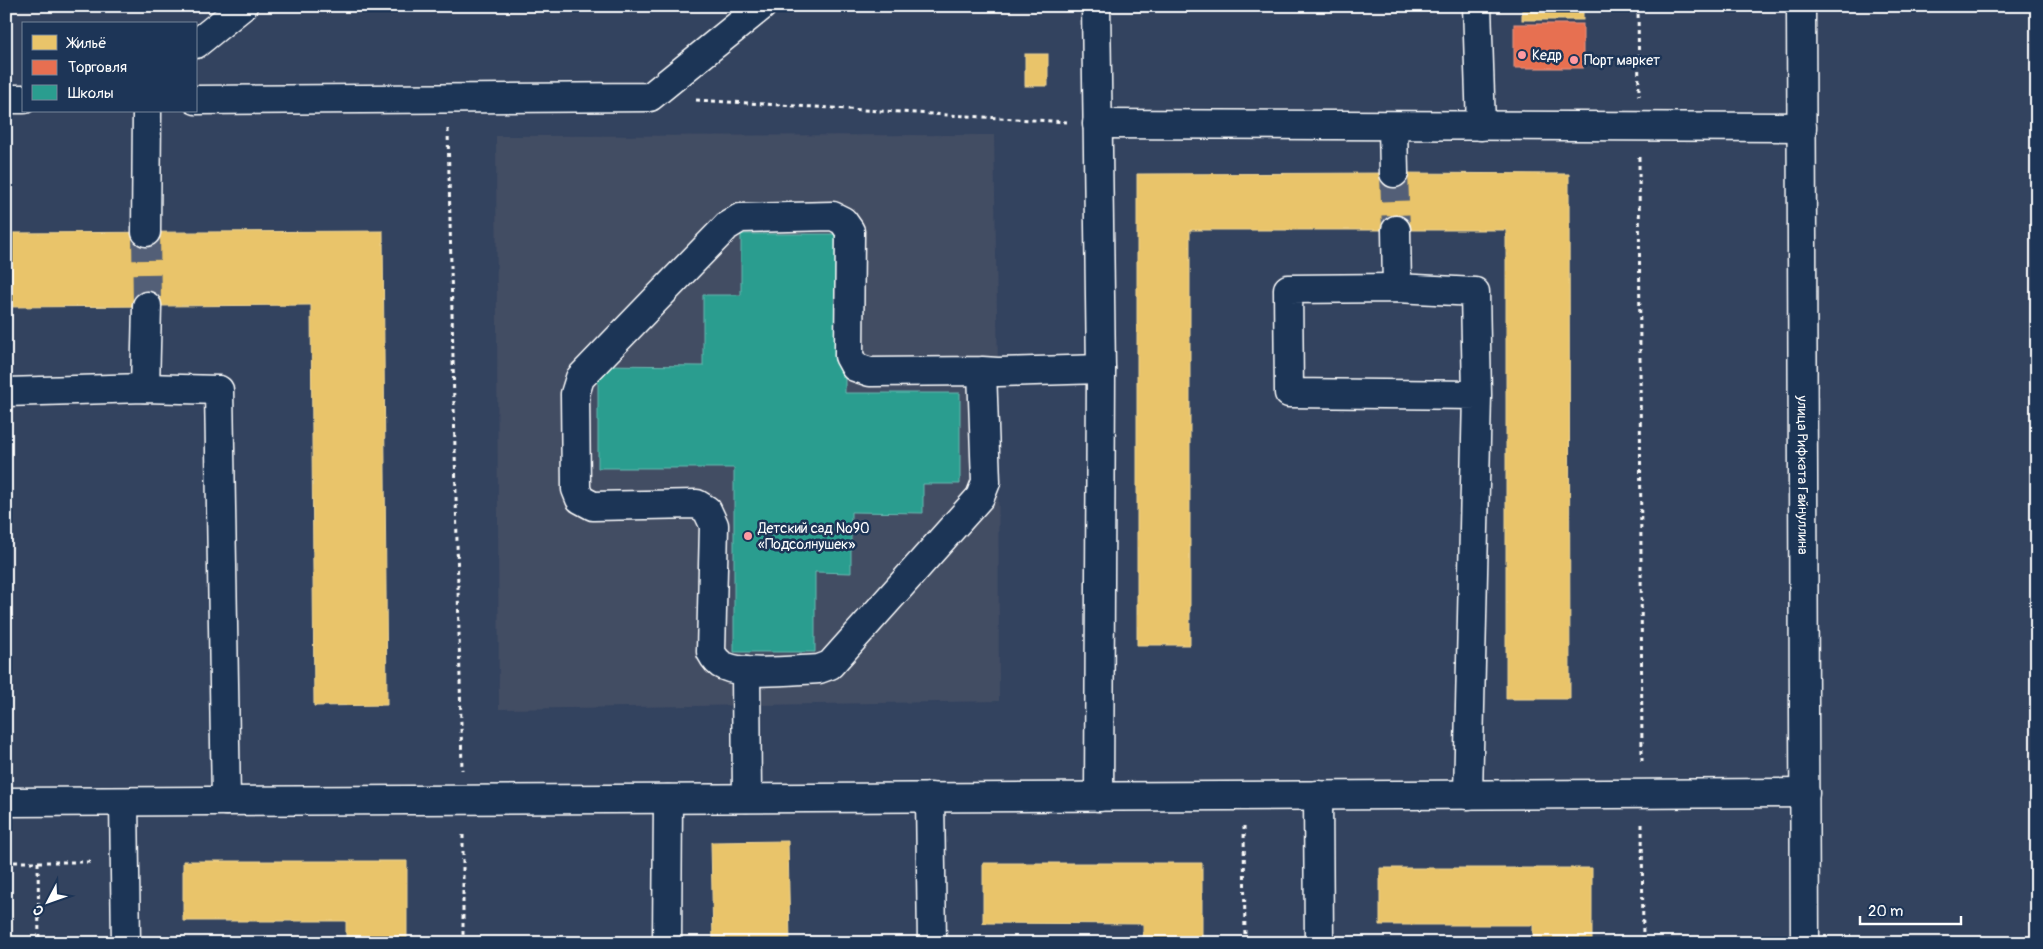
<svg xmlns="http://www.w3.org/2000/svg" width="2043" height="949" font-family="Pangolin,sans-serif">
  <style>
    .built { fill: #434d64 }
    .homes { fill: #e9c46a; stroke: #f0d697 }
    .shops { fill: #e76f51; stroke: #ee9a85 }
    .schools { fill: #2a9d8f; stroke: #6abab1 }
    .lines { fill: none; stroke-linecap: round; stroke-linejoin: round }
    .minor-tunnel { stroke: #525f77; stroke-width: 28; stroke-dasharray: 28 14; stroke-linecap: butt }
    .minor-casing { stroke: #fff; stroke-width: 31 }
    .path { stroke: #fff; stroke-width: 3; stroke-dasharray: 4 4; stroke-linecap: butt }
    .minor { stroke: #1d3557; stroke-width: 28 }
    .poi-dot { fill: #ff9aa2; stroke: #1d3557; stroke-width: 2 }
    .labels { text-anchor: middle; stroke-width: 5; stroke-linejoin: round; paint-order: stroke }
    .poi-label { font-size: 14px; fill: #fff; stroke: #1d3557; text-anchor: start }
    .street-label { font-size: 14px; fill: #fff; stroke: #1d3557 }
  </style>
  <rect width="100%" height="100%" fill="#33435f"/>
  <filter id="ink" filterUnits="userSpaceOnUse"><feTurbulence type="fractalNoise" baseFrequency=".02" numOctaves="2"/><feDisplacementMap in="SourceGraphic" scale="10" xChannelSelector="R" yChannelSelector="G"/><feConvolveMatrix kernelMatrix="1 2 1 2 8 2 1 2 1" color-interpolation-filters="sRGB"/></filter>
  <g filter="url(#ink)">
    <g class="built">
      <polygon points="994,135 998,372 999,701 499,709 496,136"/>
      <polygon points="6,898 13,898 14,943 6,943"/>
    </g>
    <g class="homes">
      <rect x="1522" y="6" width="61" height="14"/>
      <rect x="1025" y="54" width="23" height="32"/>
      <polygon points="1394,173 1569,174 1570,699 1506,699 1506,230 1190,230 1190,645 1137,645 1137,174"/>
      <polygon points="383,231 387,705 314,706 311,305 6,307 6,233"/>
      <polygon points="788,841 790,943 713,943 711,842"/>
      <polygon points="183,861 407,861 407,943 346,943 346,921 183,921"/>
      <polygon points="983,863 1202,863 1202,943 1143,943 1143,924 983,923"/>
      <polygon points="1380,868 1592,868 1592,943 1533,943 1533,925 1380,925"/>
    </g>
    <rect class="shops" x="1514" y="24" width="69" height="44"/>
    <polygon class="schools" points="741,234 845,234 845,393 960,393 960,484 923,484 923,513 851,512 851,573 815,572 815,652 734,652 734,468 598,468 598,365 703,366 703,295 741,295"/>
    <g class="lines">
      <g class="minor-tunnel">
        <polyline points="1394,173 1396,230"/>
        <polyline points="146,232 147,306"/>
      </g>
      <g class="minor-casing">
        <g id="minor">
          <polyline points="1096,6 1101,369 1099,797"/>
          <polyline points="1477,6 1481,126"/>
          <path id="s1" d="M1801,6L1805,943"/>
          <polyline points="196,44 243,6"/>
          <polyline points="6,99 24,99"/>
          <polyline points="196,100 650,97 762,6"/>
          <polyline points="1097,124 1802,127"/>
          <polyline points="1393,126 1394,173"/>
          <polyline points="1396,230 1397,288"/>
          <polyline points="146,232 147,111"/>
          <path d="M982,371L986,482L980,497L830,665L819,669C793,670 746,676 724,666C717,663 714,658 711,652L714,525L707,510L697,504L593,506L580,499L576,489L575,394L580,378L727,226L740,218L833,216L843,221L850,231L849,356L855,367L870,372L982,371L998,372L1101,369"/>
          <polyline points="145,388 147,306"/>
          <polyline points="6,392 145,388 219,390 226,801"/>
          <polyline points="746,671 747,798"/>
          <polyline points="1318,795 1319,943"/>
          <polyline points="1468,795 1477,395 1475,292 1397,288 1288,289 1289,393 1477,395"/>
          <polyline points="930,797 932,943"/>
          <polyline points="6,802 1805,793"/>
          <polyline points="124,802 126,943"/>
          <polyline points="667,943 668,799"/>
        </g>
      </g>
      <g class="path">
        <polyline points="1638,6 1639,96"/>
        <polyline points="696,100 1067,122"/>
        <polyline points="448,129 462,770"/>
        <polyline points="1639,157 1642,763"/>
        <polyline points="1642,824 1643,943"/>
        <polyline points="1244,826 1245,943"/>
        <polyline points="6,862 93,862"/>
        <polyline points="38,862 39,943"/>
        <polyline points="463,943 463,831"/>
      </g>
      <use href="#minor" class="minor"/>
    </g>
  </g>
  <g class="poi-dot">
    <circle cx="1522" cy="55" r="5"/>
    <circle cx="1574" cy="60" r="5"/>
    <circle cx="748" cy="536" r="5"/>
  </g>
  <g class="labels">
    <g class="poi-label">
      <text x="1532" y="60">Кедр</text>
      <text x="1584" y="65">Порт маркет</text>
      <text x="758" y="533">Детский сад №90<tspan x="758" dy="16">«Подсолнушек»</tspan></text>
    </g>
    <g class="street-label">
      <text dy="5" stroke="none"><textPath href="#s1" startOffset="469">улица Рифката Гайнуллина</textPath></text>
    </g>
  </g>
  <rect width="2043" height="949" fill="none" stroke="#1d3557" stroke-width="25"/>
  <rect x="12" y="12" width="2018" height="924" fill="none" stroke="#fff" stroke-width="2" filter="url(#ink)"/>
  <rect x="22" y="22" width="175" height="90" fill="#1d3557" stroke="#77869a"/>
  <rect x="32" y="35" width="25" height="15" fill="#e9c46a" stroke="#77869a"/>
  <text x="68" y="48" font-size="15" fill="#ffffff">Жильё</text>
  <rect x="32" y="60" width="25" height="15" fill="#e76f51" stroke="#77869a"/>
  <text x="68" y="72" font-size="15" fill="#ffffff">Торговля</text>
  <rect x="32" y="85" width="25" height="15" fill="#2a9d8f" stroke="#77869a"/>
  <text x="68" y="98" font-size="15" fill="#ffffff">Школы</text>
  <g transform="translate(48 902) rotate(229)" stroke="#1d3557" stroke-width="4" paint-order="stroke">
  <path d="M0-4L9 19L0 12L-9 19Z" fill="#ffffff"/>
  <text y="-8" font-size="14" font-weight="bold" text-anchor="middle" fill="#ffffff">С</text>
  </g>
  <path d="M1860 916v8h101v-8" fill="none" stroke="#ffffff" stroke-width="2.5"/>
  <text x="1868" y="916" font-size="15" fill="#ffffff" stroke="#1d3557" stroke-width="4" paint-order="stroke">20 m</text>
</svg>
